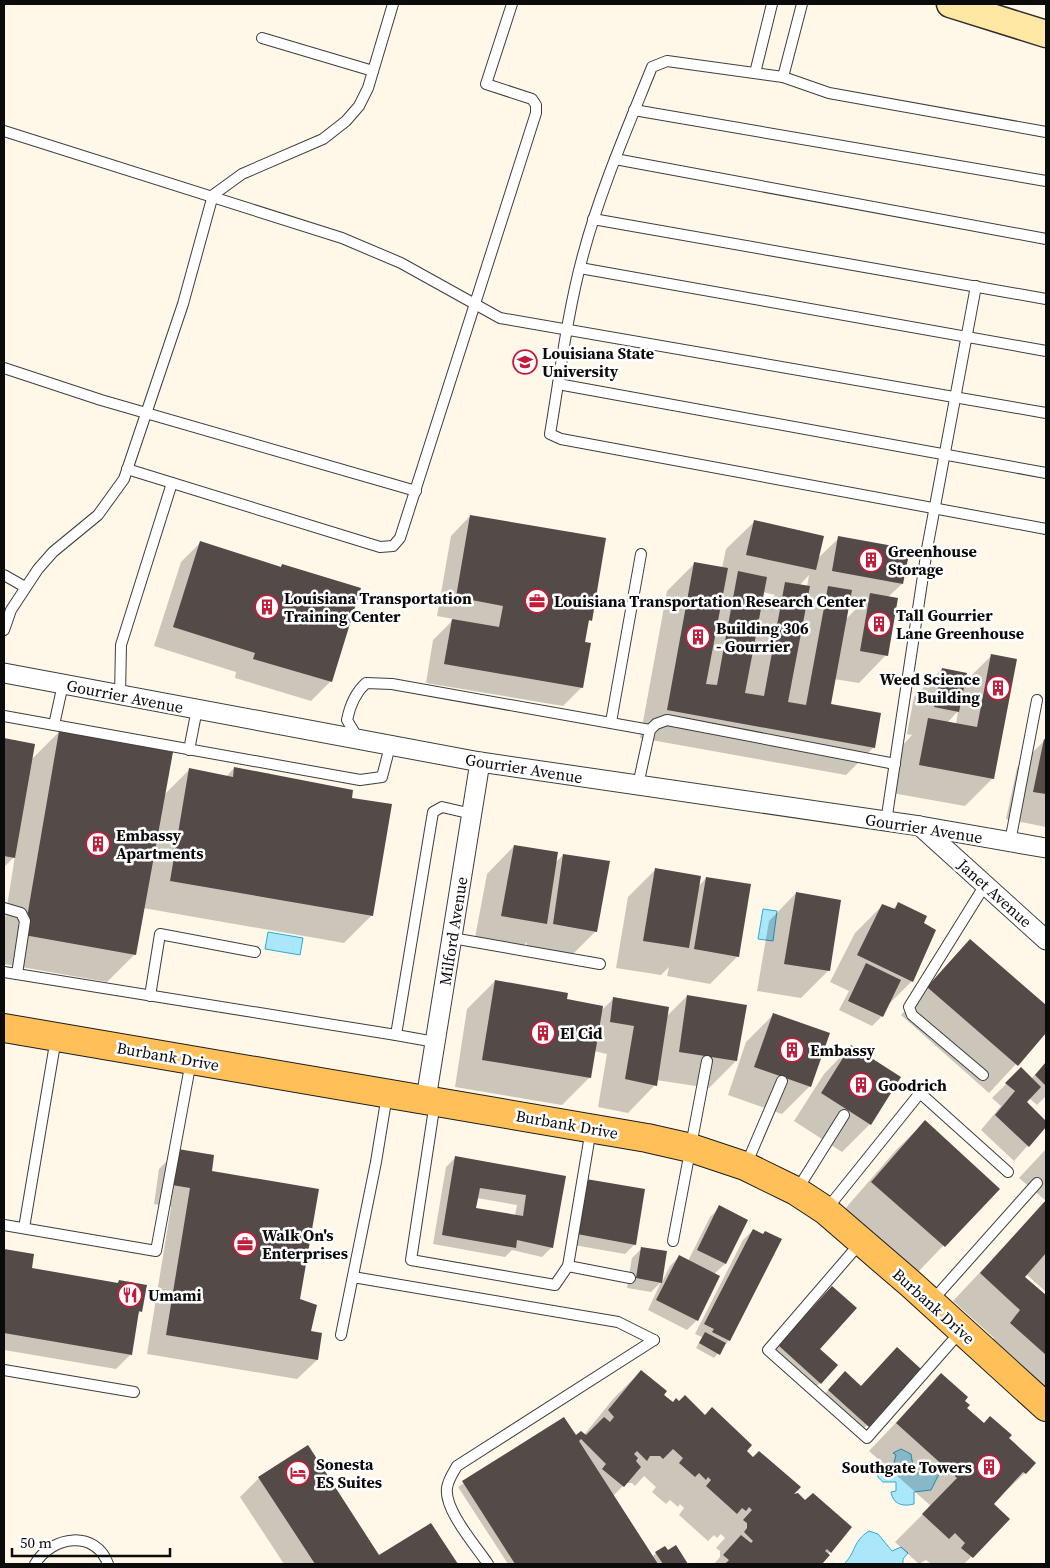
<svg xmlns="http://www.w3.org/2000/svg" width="1050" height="1568" font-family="'Source Serif 4',serif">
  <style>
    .water { fill: #abe7fa; stroke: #2daad5 }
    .shadow { fill: #0003; fill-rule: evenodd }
    .building { fill: #544a47; fill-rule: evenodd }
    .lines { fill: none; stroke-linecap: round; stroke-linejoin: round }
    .lane-casing { stroke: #3e3e3e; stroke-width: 12 }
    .street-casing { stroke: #3e3e3e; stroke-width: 21 }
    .secondary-casing { stroke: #2d2d2d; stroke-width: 29 }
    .primary-casing { stroke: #1c1c1c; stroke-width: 30 }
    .lane { stroke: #fff; stroke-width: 10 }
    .street { stroke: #fff; stroke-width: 19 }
    .secondary { stroke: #ffe8a4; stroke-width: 26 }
    .primary { stroke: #ffbf59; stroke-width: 28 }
    .labels { text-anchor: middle; stroke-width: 5; stroke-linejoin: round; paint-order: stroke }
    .poi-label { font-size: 16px; font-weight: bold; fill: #0b0b0b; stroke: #fff; text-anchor: start }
    .street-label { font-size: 16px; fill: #0b0b0b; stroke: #fff }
  </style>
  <rect width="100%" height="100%" fill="#fff8e9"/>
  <g class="water">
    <polygon points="763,909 777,911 773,941 758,939"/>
    <polygon points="268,932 303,938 300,955 265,949"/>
    <path d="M901,1449L911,1454L914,1472L918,1473L922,1471V1466L929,1465L940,1472L931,1490L914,1492V1504C902,1507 893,1504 891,1492L896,1491V1482H883C877,1477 875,1474 879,1467L894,1463L896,1455L893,1453Z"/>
    <path d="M869,1531L878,1534L892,1551L901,1547L908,1553L903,1559V1564H844C857,1551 852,1542 869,1531Z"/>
  </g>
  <g class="shadow">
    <polygon points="470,516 590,620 587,624 584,643 582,687 563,706 426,683 433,640 454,619 437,616 451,536"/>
    <path d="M754,522L817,559L839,538L902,584L888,597L886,655L859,683L834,679L830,705L879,714L873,748L846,775L640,738L667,591L695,563L722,568L726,549ZM809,575L807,587L799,586ZM763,592L775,595L760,609ZM806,598L816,600L804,612ZM848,606L857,608L846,619Z"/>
    <polygon points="200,543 280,568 282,565 330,682 311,701 235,678 236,672 154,646 181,562"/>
    <path d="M991,656L993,778L965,806L892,793L901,747L912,735L907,734L914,697L942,669L964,683ZM958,711L956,724L947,723Z"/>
    <polygon points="59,732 164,795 190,769 226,777 234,768 351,799 372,915 344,943 143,908 135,954 107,982 4,964 4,925 15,856 4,867 4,740 34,745 31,760"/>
    <polygon points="1044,741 1046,741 1046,827 1006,819 1017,768"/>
    <polygon points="514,846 555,863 563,855 596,931 568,959 526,952 527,942 518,951 474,943 487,874"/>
    <polygon points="656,869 698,887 706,878 738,956 710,984 667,976 669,967 661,975 616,968 628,897"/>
    <polygon points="796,893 829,970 801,998 757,991 769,921"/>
    <polygon points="898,904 922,923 912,981 887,1006 882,1016 872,1026 839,1010 849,991 830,982 855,933 882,906 892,910"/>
    <polygon points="970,940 1046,1007 1046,1032 989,1093 901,1015"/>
    <polygon points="495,981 601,1011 614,998 666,1017 687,996 736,1061 709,1088 656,1080 655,1085 628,1113 598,1107 607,1054 594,1051 590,1077 562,1105 455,1087 467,1009"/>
    <polygon points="774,1014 810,1086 782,1114 728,1095 746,1042"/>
    <polygon points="851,1046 870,1124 842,1152 794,1121 824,1074"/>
    <polygon points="1046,1062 1046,1096 1037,1105 1029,1098 1025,1102 1046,1125 1014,1161 981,1130 1001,1106 992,1098 1021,1069 1031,1079"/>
    <polygon points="925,1122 998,1189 916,1274 844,1210 897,1149"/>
    <polygon points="1046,1149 1046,1201 1019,1178"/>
    <polygon points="178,1150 210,1172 299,1300 317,1360 297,1379 147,1354 171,1207 154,1204 159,1169"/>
    <path d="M456,1157L564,1177L552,1247L542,1257L512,1250L505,1257L433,1244L446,1167ZM477,1198L517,1205L515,1216L475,1209Z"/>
    <polygon points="577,1190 635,1244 625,1254 568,1244"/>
    <polygon points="1046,1202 1046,1292 1026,1274 1023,1277 1046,1297 1046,1389 983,1351 994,1338 953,1301"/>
    <polygon points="720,1207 746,1220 725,1264 714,1274 697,1320 687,1330 648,1310 661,1282 651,1292 627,1288 632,1258 642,1248 662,1282 670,1266 679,1257 688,1261 710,1217"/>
    <polygon points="753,1230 762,1235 765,1232 729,1340 714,1358 696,1348 702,1337 695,1334 743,1240"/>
    <polygon points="4,1250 33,1255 30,1269 116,1284 119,1281 141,1311 137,1315 131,1354 116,1369 4,1350"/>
    <polygon points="823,1297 818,1349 820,1383 811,1392 770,1355"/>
    <polygon points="919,1369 858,1435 819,1400 835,1383 861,1387"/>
    <polygon points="641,1371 672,1403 705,1416 745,1452 790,1497 805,1502 850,1527 820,1564 714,1564 720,1557 720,1551 716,1548 725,1538 721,1534 717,1538 714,1535 708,1541 679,1515 684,1508 680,1504 678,1507 670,1500 666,1504 652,1492 656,1487 644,1476 635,1486 632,1483 626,1483 613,1496 652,1557 656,1553 667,1552 676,1547 686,1564 508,1564 458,1487 563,1419 575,1437 584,1435 613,1399"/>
    <polygon points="941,1375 963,1401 966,1408 984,1424 1007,1438 1025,1473 992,1504 1009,1519 964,1564 931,1564 926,1560 919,1564 895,1542 931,1506 869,1451"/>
    <polygon points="259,1478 379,1557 430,1524 456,1564 284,1564 240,1497"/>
  </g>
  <g class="building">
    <polygon points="470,515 606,538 592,621 589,620 585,642 591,643 583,688 444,664 452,619 499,627 503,606 456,597"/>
    <polygon points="754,520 824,536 816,570 746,555"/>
    <polygon points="838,536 910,549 903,584 832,571"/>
    <polygon points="200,541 281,567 282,564 361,588 332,682 253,659 255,653 173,627"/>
    <polygon points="694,562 728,568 706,684 717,685 738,571 767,577 745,693 764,696 785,582 810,586 788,702 806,705 828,586 852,590 831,704 881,713 875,748 667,710"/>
    <polygon points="870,593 898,598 888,656 860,651"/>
    <polygon points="991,654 1017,659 994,779 919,765 928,718 977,727"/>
    <polygon points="942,668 967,673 959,712 934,707"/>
    <polygon points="59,731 173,752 136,955 24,935"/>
    <polygon points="4,738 35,744 15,858 4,856"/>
    <polygon points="1044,739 1046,740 1046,794 1033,792"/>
    <polygon points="234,767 353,790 352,798 392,804 373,916 170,881 189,768 233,777"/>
    <polygon points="514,845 558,852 547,924 501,916"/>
    <polygon points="563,854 610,861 597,932 553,924"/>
    <polygon points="655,868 701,876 689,948 643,941"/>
    <polygon points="706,877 751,884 739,957 694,949"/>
    <polygon points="796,892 841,900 830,971 784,964"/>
    <polygon points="898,902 927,916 924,923 936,930 913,982 857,955 882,904 895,909"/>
    <polygon points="970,939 1046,1005 1046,1033 1018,1066 927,987"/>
    <polygon points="866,963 901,980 883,1017 848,1001"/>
    <polygon points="495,980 568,993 567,999 603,1006 591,1078 482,1060"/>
    <polygon points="687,995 747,1005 737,1061 679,1052"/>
    <polygon points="613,997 669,1007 657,1086 625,1079 634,1026 610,1022"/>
    <polygon points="773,1013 830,1033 811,1087 754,1067"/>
    <polygon points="851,1045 901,1077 871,1125 821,1093"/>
    <polygon points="1046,1062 1046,1086 1035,1075"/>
    <polygon points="1021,1067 1041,1087 1027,1102 1046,1121 1046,1127 1029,1147 995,1115 1015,1091 1005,1083"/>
    <polygon points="925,1120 1000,1189 945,1247 871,1182"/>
    <polygon points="178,1149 214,1155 212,1171 319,1189 300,1299 317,1305 311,1331 322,1333 318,1360 166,1335 190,1188 172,1185"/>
    <path d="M455,1156L566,1176L553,1248L517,1240L516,1248L442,1235ZM480,1188L526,1195L523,1216L476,1208Z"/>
    <polygon points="586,1179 645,1189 636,1245 577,1234"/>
    <polygon points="1046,1200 1046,1253 1025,1277 1046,1295 1046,1355 1010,1323 1020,1310 980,1273"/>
    <polygon points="719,1205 748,1220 726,1264 697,1250"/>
    <polygon points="753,1229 763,1234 765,1231 782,1239 730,1341 712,1332 714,1329 704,1324"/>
    <polygon points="641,1247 667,1251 662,1283 636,1278"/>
    <polygon points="4,1249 34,1254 32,1268 118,1283 119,1280 147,1285 142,1312 139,1311 132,1355 4,1333"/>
    <polygon points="679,1255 720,1276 698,1321 656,1300"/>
    <polygon points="832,1286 857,1308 820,1349 838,1365 821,1384 778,1345"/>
    <polygon points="705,1332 726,1343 720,1355 699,1343"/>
    <polygon points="897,1347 921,1369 869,1427 828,1390 845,1371 861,1386"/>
    <polygon points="641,1370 667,1391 664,1395 673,1402 676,1398 679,1401 685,1395 705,1415 712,1407 752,1445 747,1451 753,1457 759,1451 801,1487 794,1494 798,1493 805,1500 813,1493 852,1527 831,1553 827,1549 825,1551 830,1555 822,1564 725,1564 729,1560 723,1555 741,1535 751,1543 753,1541 744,1532 747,1528 747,1523 743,1520 752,1510 749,1507 746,1511 742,1508 737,1514 706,1486 711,1480 708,1477 706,1480 699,1473 695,1477 679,1463 683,1458 673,1449 663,1459 660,1456 650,1456 647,1461 637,1451 634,1454 638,1458 636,1461 641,1467 624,1487 602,1469 606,1464 581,1439 579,1441 658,1564 515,1564 462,1481 564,1417 576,1435 581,1431 586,1435 604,1417 610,1422 614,1417 608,1410"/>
    <polygon points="941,1373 968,1397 965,1401 970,1405 967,1408 984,1423 990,1416 1012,1435 1009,1438 1036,1463 1026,1474 1023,1472 994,1504 1010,1519 973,1558 961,1548 965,1543 955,1533 949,1539 922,1514 957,1478 896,1423"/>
    <polygon points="308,1445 379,1555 431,1523 458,1564 315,1564 258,1477"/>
    <polygon points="676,1545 688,1564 663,1564 655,1552 665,1546 668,1550"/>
  </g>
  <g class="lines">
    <g class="lane-casing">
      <g id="lane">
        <polyline points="262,38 373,71"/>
        <polyline points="755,73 772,4"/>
        <polyline points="783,77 802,4"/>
        <polyline points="634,110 1046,181"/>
        <polyline points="4,131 342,238 401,263 500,318 1046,413"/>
        <path d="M1046,132L829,93L783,77L667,61L652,67C627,129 600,191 583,255C567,314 560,375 550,434L561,439L1046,529"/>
        <polyline points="615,159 1046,239"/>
        <polyline points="593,219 1046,299"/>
        <polyline points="580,268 1046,351"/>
        <polyline points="4,368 101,400 416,491"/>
        <polyline points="558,384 1046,473"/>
        <polyline points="127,469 380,547 393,546 400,538 536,113 536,105 532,99 486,84 512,4"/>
        <polyline points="4,575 25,587"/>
        <polyline points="4,630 11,610 38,569 53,552 98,515 124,479 183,304 213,195 242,174 323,139 346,121 359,106 368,88 393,4"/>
        <polyline points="120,695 121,645 172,483"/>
        <polyline points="4,716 360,780 382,777 390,746"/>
        <polyline points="611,722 641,554"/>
        <polyline points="54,725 63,684"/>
        <path d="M359,740L347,720C350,705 355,693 366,683L392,684L650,730"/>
        <polyline points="189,750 197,709"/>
        <polyline points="638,785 650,730 656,724 667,720 895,764"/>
        <polyline points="886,822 927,549 976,286"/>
        <polyline points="1010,842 1037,700"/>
        <polyline points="4,908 21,913 25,921 17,974"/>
        <polyline points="452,938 600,964"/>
        <polyline points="4,972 396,1035 433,812 442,807 472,814"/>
        <polyline points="150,996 160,934 255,952"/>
        <polyline points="396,1035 435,1042"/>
        <polyline points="983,1075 912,1015 909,1007 985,885"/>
        <polyline points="435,1102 411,1260 555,1285 568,1266"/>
        <polyline points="591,1129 568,1266 630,1278"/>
        <polyline points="746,1165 782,1081"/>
        <polyline points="797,1190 844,1115"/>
        <polyline points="826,1210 920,1093 1008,1172"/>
        <polyline points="4,1225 156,1251 191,1061"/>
        <polyline points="24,1228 56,1038"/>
        <polyline points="673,1241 707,1061"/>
        <polyline points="861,1242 768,1350 867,1438 961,1331"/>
        <polyline points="353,1277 618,1322 654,1340"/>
        <polyline points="931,1302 1037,1183"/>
        <polyline points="341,1335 376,1162 387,1095"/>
        <polyline points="4,1370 134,1392"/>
        <path d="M35,1564C52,1535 96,1530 108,1564"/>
        <path d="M488,1564C476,1546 444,1510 447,1488C448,1480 453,1473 457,1466L654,1340"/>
      </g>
    </g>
    <g class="street-casing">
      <g id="street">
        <polyline points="4,673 480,762 920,826 1046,848"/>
        <polyline points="920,826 1046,940"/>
        <polyline points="426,1099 480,762"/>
      </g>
    </g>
    <g class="secondary-casing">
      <polyline id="secondary" points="950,4 1046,34"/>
    </g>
    <g class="primary-casing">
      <polyline id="primary" points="4,1028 647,1138 691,1148 745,1166 796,1191 825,1210 912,1285 1046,1407"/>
    </g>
    <use href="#lane" class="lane"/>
    <use href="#street" class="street"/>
    <use href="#secondary" class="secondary"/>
    <use href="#primary" class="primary"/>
  </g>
  <defs>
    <g id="university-ring" transform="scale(1.25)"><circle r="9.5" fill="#fff" stroke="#c21c3b" stroke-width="1.5"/><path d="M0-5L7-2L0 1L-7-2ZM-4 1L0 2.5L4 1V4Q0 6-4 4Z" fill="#c21c3b"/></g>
    <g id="building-ring" transform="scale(1.25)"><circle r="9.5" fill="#fff" stroke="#c21c3b" stroke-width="1.5"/><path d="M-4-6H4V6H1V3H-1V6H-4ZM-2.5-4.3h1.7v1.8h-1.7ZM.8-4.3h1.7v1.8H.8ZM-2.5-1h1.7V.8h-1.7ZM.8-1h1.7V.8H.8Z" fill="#c21c3b"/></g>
    <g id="office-ring" transform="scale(1.25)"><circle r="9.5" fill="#fff" stroke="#c21c3b" stroke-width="1.5"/><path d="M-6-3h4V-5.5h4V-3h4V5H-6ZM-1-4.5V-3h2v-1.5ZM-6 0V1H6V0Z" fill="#c21c3b"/></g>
    <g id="restaurant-ring" transform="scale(1.25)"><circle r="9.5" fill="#fff" stroke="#c21c3b" stroke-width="1.5"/><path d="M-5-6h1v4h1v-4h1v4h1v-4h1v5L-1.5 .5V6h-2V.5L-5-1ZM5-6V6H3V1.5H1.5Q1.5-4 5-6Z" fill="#c21c3b"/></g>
    <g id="hotel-ring" transform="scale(1.25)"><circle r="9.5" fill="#fff" stroke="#c21c3b" stroke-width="1.5"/><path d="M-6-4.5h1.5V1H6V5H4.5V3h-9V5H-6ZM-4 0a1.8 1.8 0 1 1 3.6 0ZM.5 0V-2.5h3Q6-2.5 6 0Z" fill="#c21c3b"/></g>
  </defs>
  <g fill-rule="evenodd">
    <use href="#university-ring" x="525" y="362"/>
    <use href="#building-ring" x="871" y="560"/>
    <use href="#office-ring" x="537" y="601"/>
    <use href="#building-ring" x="267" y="607"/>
    <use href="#building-ring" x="879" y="624"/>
    <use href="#building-ring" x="698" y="637"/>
    <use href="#building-ring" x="998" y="688"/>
    <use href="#building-ring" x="98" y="844"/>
    <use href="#building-ring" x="543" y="1033"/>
    <use href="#building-ring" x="792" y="1050"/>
    <use href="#building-ring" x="861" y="1085"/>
    <use href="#office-ring" x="245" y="1244"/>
    <use href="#restaurant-ring" x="130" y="1295"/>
    <use href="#building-ring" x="989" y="1467"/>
    <use href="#hotel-ring" x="298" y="1473"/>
  </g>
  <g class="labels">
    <g class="poi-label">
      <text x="542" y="359">Louisiana State<tspan x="542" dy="18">University</tspan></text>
      <text x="888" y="557">Greenhouse<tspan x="888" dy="18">Storage</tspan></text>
      <text x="284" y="604">Louisiana Transportation<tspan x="284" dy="18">Training Center</tspan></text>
      <text x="554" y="607">Louisiana Transportation Research Center</text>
      <text x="896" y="621">Tall Gourrier<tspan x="896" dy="18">Lane Greenhouse</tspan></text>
      <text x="716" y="634">Building 306<tspan x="716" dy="18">- Gourrier</tspan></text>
      <text x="980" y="685" text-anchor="end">Weed Science<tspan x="980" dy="18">Building</tspan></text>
      <text x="116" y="841">Embassy<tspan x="116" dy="18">Apartments</tspan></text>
      <text x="560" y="1039">El Cid</text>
      <text x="810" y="1056">Embassy</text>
      <text x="878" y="1091">Goodrich</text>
      <text x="262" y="1241">Walk On's<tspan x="262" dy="18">Enterprises</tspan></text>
      <text x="148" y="1301">Umami</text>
      <text x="316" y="1470">Sonesta<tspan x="316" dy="18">ES Suites</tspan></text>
      <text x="972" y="1473" text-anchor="end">Southgate Towers</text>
    </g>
    <g class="street-label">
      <text transform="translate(125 696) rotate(11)" y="6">Gourrier Avenue</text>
      <text transform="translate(524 768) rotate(9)" y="6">Gourrier Avenue</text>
      <text transform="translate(924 828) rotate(9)" y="6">Gourrier Avenue</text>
      <text transform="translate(995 893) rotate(42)" y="6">Janet Avenue</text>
      <text transform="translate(453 931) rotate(-81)" y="6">Milford Avenue</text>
      <text transform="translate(168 1056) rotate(10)" y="6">Burbank Drive</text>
      <text transform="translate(567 1124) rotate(10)" y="6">Burbank Drive</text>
      <text transform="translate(934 1306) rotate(42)" y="6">Burbank Drive</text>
    </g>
  </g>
  <rect width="1050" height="1568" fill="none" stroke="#0b0b0b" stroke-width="10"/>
  <path d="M12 1548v8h158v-8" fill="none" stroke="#0b0b0b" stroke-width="2.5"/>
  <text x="20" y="1548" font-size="15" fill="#0b0b0b" stroke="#ffffff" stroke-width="4" paint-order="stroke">50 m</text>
</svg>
